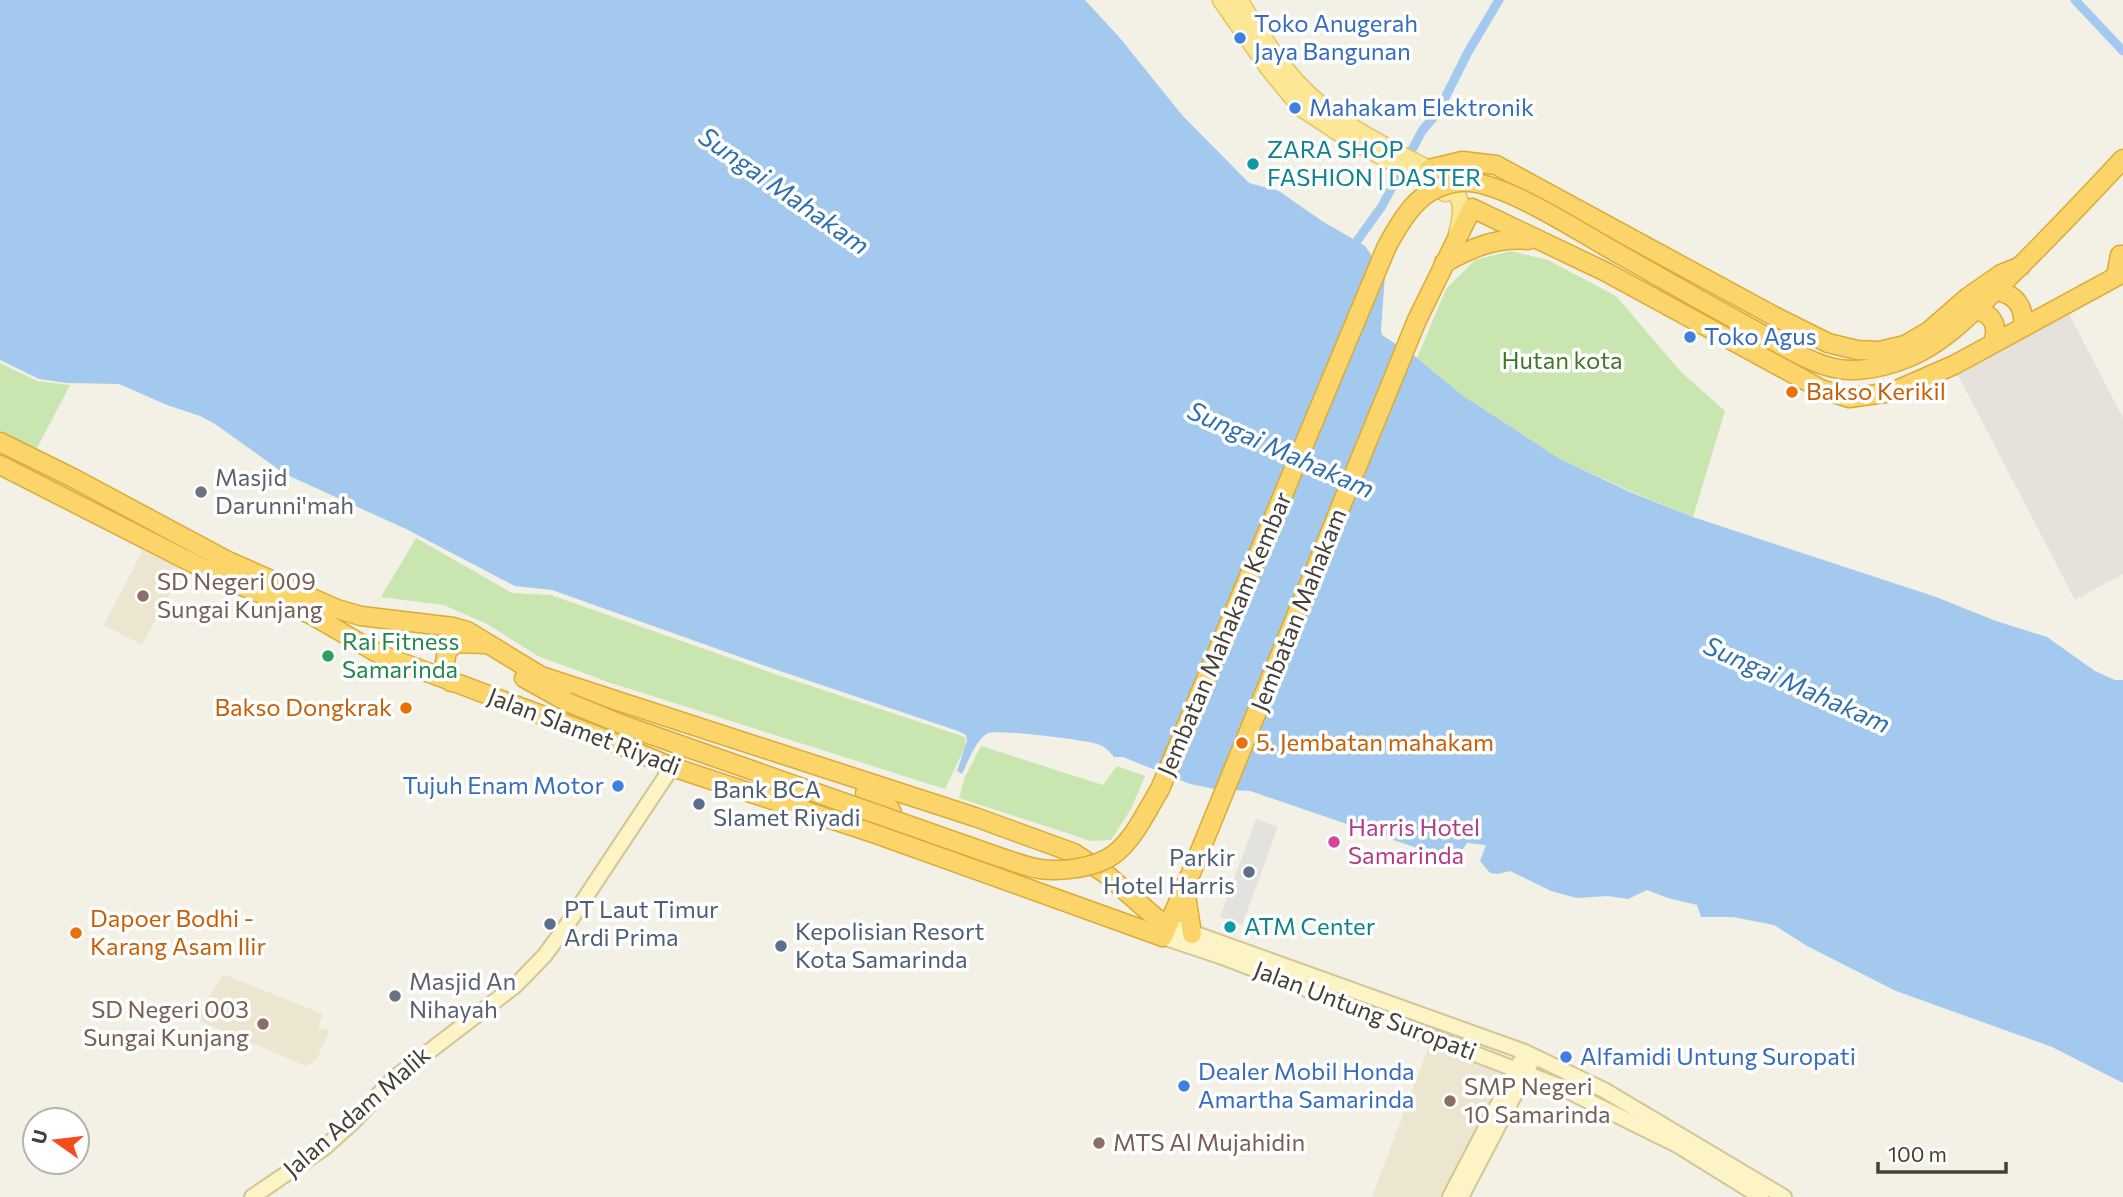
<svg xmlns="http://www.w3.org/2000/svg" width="2123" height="1197" font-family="Commissioner,sans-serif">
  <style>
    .industrial { fill: #e5e1db }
    .education { fill: #ece6d0 }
    .green { fill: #cae6b0 }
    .parking { fill: #e4e2de }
    .water { fill: #a3caee }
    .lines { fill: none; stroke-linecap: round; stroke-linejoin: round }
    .canal { stroke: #a3caee; stroke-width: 9 }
    .secondary-casing { stroke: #d2c697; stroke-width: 18 }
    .primary-casing { stroke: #e1c566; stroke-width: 19 }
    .highway-casing { stroke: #daab39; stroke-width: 21 }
    .secondary { stroke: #fdf4c6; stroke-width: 14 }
    .primary { stroke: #fce796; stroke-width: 16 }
    .highway { stroke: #fbd569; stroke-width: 18 }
    .highway-bridge-casing { stroke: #daab39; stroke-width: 21; stroke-linecap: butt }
    .highway-bridge { stroke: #fbd569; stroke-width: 18 }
    .shop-dot { fill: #3f7fe0; stroke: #fff; stroke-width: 2.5 }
    .culture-dot { fill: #0f9aa8; stroke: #fff; stroke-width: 2.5 }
    .food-dot { fill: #e8710a; stroke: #fff; stroke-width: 2.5 }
    .worship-dot { fill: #6b7280; stroke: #fff; stroke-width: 2.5 }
    .education-dot { fill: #8d6e63; stroke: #fff; stroke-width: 2.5 }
    .leisure-dot { fill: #2e9e5b; stroke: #fff; stroke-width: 2.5 }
    .service-dot { fill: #5c6f8a; stroke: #fff; stroke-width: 2.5 }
    .hotel-dot { fill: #d1479c; stroke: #fff; stroke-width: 2.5 }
    .labels { text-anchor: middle; stroke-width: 7; stroke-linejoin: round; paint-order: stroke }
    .shop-label { font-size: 24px; fill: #366cbe; stroke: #fff; text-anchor: start }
    .culture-label { font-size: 24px; fill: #0d838f; stroke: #fff; text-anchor: start }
    .park-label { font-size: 24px; fill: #41762a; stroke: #fff }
    .food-label { font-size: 24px; fill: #c56008; stroke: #fff; text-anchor: start }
    .worship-label { font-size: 24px; fill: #5b616d; stroke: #fff; text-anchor: start }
    .education-label { font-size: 24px; fill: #785e54; stroke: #fff; text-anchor: start }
    .street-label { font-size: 24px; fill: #454036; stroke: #fff }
    .leisure-label { font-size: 24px; fill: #27864d; stroke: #fff; text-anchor: start }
    .service-label { font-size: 24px; fill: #4e5e75; stroke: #fff; text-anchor: start }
    .hotel-label { font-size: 24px; fill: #b23c85; stroke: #fff; text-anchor: start }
    .water-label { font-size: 26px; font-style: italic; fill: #3170af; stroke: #fff }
  </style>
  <rect width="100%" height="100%" fill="#f3f0e6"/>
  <polygon class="industrial" points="2069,314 2123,418 2123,574 2075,600 1958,375"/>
  <g class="education">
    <polygon points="144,548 183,568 142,645 104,625"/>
    <polygon points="223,974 323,1014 318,1028 329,1031 317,1059 306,1066 195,1019"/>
    <polygon points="1429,1046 1504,1073 1480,1129 1444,1197 1372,1197"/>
  </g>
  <g class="green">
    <polygon points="1511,251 1548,260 1616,296 1681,372 1725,411 1693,517 1630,491 1560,459 1462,395 1417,358 1446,289 1475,260"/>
    <polygon points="0,363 37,381 70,385 34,454 0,438"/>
    <polygon points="416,538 512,593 551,595 775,674 965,737 966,745 945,789 608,682 538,656 487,624 444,605 381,597"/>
    <polygon points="981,746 1103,785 1117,766 1145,776 1131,809 1111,840 1091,841 959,798 965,777"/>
  </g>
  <polygon class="parking" points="1256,819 1278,827 1242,925 1220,917"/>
  <path class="water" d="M0,0H1085L1120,38L1182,115L1249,183L1279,191L1322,221L1365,246L1385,275L1381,330L1382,335L1417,358L1462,395L1560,459L1630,492L1693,517L1936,597L1996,621L2047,637L2095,671L2115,680H2123V1083L2052,1047L1896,991L1807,946L1774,925L1733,917H1701L1697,905L1668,898L1647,890L1628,899L1608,896L1577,898L1551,891L1510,871L1498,874L1490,873L1480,861L1486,845L1467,843L1455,861L1250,791L1215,789L1190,784L1123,757H1114C1109,751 1105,746 1097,744C1086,740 996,729 988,733C976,739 968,762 962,774L957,771L967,741L966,735L958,731L777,670L552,590L515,586L406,529L285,474L215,424L200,416L167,405L119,384L67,383L39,379L0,360Z"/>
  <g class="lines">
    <g class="canal">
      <polyline points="2075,0 2123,51"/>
      <polyline points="1352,248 1382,206 1422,131 1438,112 1468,52 1499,0"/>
    </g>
    <g class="secondary-casing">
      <g id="secondary">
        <polyline points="1168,924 1525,1052 1604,1090 1784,1197"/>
        <polyline points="1163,937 1220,956 1556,1085 1679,1146 1761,1197"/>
        <polyline points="252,1197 324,1148 353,1122 393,1079 516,985 545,955 569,922 672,767"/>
        <polyline points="1450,1197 1520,1062"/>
        <polyline points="1461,1197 1530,1065"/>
      </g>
    </g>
    <g class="primary-casing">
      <g id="primary">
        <polyline points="1221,0 1269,69 1301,108 1347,138 1414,174 1445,193"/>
        <path d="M1239,0C1261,34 1282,71 1313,98C1338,121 1369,137 1398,153C1418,164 1447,175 1458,197C1464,207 1460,223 1457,234"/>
      </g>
    </g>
    <g class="highway-casing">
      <g id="highway">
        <polyline points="1429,169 1462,161 1496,165 1774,316 1828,343 1857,350 1879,351 1905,345 1929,331 1968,297 2001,274 2021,266"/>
        <path d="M1444,263C1472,248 1495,237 1528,240"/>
        <polyline points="2116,276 2120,255 2123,255"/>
        <path d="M1995,291C2015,293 2025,307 2023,327"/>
        <path d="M1975,310C1993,313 2000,328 1992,344"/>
        <path d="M1765,336C1791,350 1822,371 1853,370C1871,370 1894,364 1910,357C1945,342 1974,311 2001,285C2043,244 2083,202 2123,159"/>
        <polyline points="0,442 73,478 226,560 337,609 361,616 453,627 467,631 541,676 975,817 1074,853 1106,874 1156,918 1168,924"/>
        <polyline points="0,465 218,576 310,614 379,654 603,738 672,767 879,835 1163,937 1191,873 1417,320 1472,208 1606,272 1821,389 1849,398 1892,392 1954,365 2123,273"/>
        <polyline points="524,678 567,702"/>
        <polyline points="451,682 444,667 447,651 456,643 485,644"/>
        <polyline points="1160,789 1387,246"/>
        <path d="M865,793C878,799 891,802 893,818L886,831"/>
        <polyline points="1185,889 1192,934"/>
      </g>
    </g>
    <use href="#secondary" class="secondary"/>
    <use href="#primary" class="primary"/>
    <use href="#highway" class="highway"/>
    <g class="highway-bridge-casing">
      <g id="highway-bridge">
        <path d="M1387,246C1404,215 1421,186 1460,182C1500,178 1582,234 1619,254C1668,282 1716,309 1765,336"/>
        <path d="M567,702L626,726L999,857C1012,861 1026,867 1040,869C1062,872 1095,868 1113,855C1134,840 1147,810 1160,789"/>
      </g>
    </g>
    <use href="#highway-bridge" class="highway-bridge"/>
  </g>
  <g class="shop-dot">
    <circle cx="1240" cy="38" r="7"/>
    <circle cx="1295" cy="108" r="7"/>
    <circle cx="1690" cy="337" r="7"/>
    <circle cx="618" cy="786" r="7"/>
    <circle cx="1566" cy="1057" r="7"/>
    <circle cx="1184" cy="1086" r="7"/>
  </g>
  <g class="culture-dot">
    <circle cx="1253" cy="164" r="7"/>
    <circle cx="1230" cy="927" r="7"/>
  </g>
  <g class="food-dot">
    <circle cx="1792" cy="392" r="7"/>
    <circle cx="406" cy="708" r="7"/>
    <circle cx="1242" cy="743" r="7"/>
    <circle cx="76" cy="933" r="7"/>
  </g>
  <g class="worship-dot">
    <circle cx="201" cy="492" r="7"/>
    <circle cx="395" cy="996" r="7"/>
  </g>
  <g class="education-dot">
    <circle cx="143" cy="596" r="7"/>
    <circle cx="263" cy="1024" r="7"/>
    <circle cx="1450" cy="1101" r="7"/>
    <circle cx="1099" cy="1143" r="7"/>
  </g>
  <circle class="leisure-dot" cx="328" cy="656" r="7"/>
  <g class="service-dot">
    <circle cx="699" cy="804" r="7"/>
    <circle cx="1249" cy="872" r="7"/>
    <circle cx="550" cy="924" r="7"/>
    <circle cx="781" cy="946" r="7"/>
  </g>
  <circle class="hotel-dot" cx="1334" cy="842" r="7"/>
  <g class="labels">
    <g class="shop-label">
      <text x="1254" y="32">Toko Anugerah<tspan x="1254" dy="28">Jaya Bangunan</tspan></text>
      <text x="1309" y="116">Mahakam Elektronik</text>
      <text x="1704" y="345">Toko Agus</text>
      <text x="604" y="794" text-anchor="end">Tujuh Enam Motor</text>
      <text x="1580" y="1065">Alfamidi Untung Suropati</text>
      <text x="1198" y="1080">Dealer Mobil Honda<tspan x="1198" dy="28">Amartha Samarinda</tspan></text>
    </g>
    <g class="culture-label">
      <text x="1267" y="158">ZARA SHOP<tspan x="1267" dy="28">FASHION | DASTER</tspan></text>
      <text x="1244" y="935">ATM Center</text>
    </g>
    <g class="park-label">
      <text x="1562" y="369">Hutan kota</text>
    </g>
    <g class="food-label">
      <text x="1806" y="400">Bakso Kerikil</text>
      <text x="392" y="716" text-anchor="end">Bakso Dongkrak</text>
      <text x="1256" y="751">5. Jembatan mahakam</text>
      <text x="90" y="927">Dapoer Bodhi -<tspan x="90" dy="28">Karang Asam Ilir</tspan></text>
    </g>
    <g class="worship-label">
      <text x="215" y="486">Masjid<tspan x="215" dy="28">Darunni'mah</tspan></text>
      <text x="409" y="990">Masjid An<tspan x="409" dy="28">Nihayah</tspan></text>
    </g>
    <g class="education-label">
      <text x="157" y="590">SD Negeri 009<tspan x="157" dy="28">Sungai Kunjang</tspan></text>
      <text x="249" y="1018" text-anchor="end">SD Negeri 003<tspan x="249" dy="28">Sungai Kunjang</tspan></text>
      <text x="1464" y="1095">SMP Negeri<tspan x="1464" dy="28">10 Samarinda</tspan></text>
      <text x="1113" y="1151">MTS Al Mujahidin</text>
    </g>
    <g class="street-label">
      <text transform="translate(1299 610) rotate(-68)" y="8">Jembatan Mahakam</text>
      <text transform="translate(1225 634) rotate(-67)" y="8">Jembatan Mahakam Kembar</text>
      <text transform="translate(584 732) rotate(21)" y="8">Jalan Slamet Riyadi</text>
      <text transform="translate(1365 1011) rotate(21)" y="8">Jalan Untung Suropati</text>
      <text transform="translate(357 1112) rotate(-41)" y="8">Jalan Adam Malik</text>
    </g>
    <g class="leisure-label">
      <text x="342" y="650">Rai Fitness<tspan x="342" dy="28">Samarinda</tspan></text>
    </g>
    <g class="service-label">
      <text x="713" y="798">Bank BCA<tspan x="713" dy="28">Slamet Riyadi</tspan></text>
      <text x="1235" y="866" text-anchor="end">Parkir<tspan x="1235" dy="28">Hotel Harris</tspan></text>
      <text x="564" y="918">PT Laut Timur<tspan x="564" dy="28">Ardi Prima</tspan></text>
      <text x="795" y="940">Kepolisian Resort<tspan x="795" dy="28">Kota Samarinda</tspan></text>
    </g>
    <g class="hotel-label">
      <text x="1348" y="836">Harris Hotel<tspan x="1348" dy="28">Samarinda</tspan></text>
    </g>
    <g class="water-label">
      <text transform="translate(784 191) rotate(35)" y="9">Sungai Mahakam</text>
      <text transform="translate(1281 450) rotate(24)" y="9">Sungai Mahakam</text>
      <text transform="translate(1797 685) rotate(24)" y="9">Sungai Mahakam</text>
    </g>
  </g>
  <g transform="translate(56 1141) rotate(284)"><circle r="33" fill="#ffffff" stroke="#b5b3af" stroke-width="2"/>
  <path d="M0-5L12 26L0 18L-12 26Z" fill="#f54c1b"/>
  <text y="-10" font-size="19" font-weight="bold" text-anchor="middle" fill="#454036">U</text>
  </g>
  <path d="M1878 1162v10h128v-10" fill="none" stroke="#454036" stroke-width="3.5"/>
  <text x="1888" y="1162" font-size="21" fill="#454036" stroke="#ffffff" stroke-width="5" paint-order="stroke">100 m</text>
</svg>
